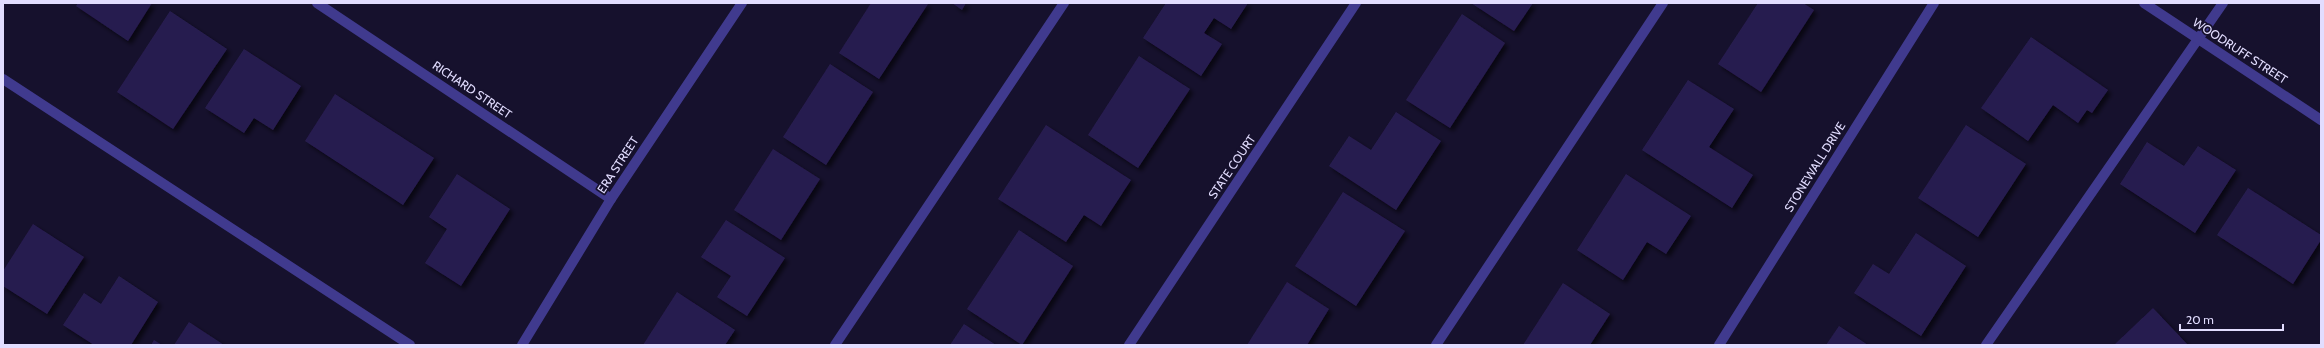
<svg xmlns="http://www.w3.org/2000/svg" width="2324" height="348" font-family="Cabin,sans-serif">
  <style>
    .building { fill: #281c4f; filter: url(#shadow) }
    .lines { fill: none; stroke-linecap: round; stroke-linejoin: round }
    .lane { stroke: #403a8e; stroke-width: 10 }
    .street { stroke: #403a8e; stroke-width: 10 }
    .labels { text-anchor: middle; stroke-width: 3.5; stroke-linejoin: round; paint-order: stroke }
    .street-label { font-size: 12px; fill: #e2ddff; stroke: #16112d }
  </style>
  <defs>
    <filter id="shadow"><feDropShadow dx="3.5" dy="3.5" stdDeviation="2" flood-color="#0009"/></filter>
  </defs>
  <rect width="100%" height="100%" fill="#16112d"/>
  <g class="building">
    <polygon points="78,3 152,3 128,41 76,6"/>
    <polygon points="871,3 928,4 879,79 839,53"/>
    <polygon points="952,3 966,3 962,10"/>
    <polygon points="1166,3 1248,3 1231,29 1214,18 1204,33 1222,44 1201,76 1143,38"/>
    <polygon points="1471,3 1533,3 1514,31"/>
    <polygon points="1758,3 1803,3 1814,10 1761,92 1718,64"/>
    <polygon points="170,11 227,49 173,129 117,92"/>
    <polygon points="1462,14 1505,43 1450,128 1406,100"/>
    <polygon points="2031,37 2108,90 2092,113 2087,110 2078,123 2053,105 2028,141 1981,108"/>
    <polygon points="244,49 301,86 273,130 254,118 244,133 205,108"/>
    <polygon points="1139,56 1190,89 1138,168 1088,135"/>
    <polygon points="830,64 873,92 826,165 783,137"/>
    <polygon points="1688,80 1734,109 1709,147 1753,175 1732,208 1642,150"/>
    <polygon points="335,94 434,158 403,205 305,141"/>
    <polygon points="1396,112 1441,141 1396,210 1329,166 1349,136 1371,150"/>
    <polygon points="1046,125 1131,180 1101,226 1084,215 1066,242 998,199"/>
    <polygon points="1966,125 2026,164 1978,237 1918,198"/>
    <polygon points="2147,142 2184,166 2198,146 2236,170 2195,233 2120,184"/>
    <polygon points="773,149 820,179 781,240 734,210"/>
    <polygon points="457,174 510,209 461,286 425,263 447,229 429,217"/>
    <polygon points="1626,174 1691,216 1666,254 1647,242 1623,280 1577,250"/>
    <polygon points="2248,188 2321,235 2321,240 2293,284 2217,235"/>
    <polygon points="1343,192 1405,231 1356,306 1295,266"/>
    <polygon points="726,220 785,258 747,316 717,297 731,276 701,257"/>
    <polygon points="33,224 84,257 47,314 3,286 3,271"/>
    <polygon points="1019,230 1073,266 1022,345 967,309"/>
    <polygon points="1916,233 1966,266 1921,336 1854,293 1873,264 1889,274"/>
    <polygon points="119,276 158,302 131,345 94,345 63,325 84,293 101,304"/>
    <polygon points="1287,282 1329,309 1307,345 1247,345"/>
    <polygon points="1563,283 1610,314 1590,345 1523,345"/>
    <polygon points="677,292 735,330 725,345 643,345"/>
    <polygon points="2153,308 2188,345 2114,345"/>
    <polygon points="189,322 224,345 174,345"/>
    <polygon points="964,324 996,345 950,345"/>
    <polygon points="1839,326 1868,345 1826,345"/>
    <polygon points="154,340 162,345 151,345"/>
  </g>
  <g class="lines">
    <g class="lane">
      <polyline points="3,79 410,345"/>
      <polyline points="835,345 1064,3"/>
      <polyline points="1436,345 1663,3"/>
      <polyline points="1719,345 1934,3"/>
      <polyline points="1986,345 2223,3"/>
    </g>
    <g class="street">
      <polyline points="317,3 611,199"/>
      <polyline points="2144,3 2321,120"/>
      <polyline points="522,345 611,199 742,3"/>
      <polyline points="1129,345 1356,3"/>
    </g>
  </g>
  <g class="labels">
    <g class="street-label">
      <text transform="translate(2240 51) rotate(33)" y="4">WOODRUFF STREET</text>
      <text transform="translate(472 90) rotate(34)" y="4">RICHARD STREET</text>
      <text transform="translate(618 165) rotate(-57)" y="4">ERA STREET</text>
      <text transform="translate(1232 167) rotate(-56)" y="4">STATE COURT</text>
      <text transform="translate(1815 167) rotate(-58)" y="4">STONEWALL DRIVE</text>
    </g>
  </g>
  <rect width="2324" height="348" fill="none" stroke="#e2ddff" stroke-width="8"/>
  <path d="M2180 324v6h103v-6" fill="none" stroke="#e2ddff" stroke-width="2"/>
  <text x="2186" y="324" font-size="12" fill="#e2ddff" stroke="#16112d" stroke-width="3" paint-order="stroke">20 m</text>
</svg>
